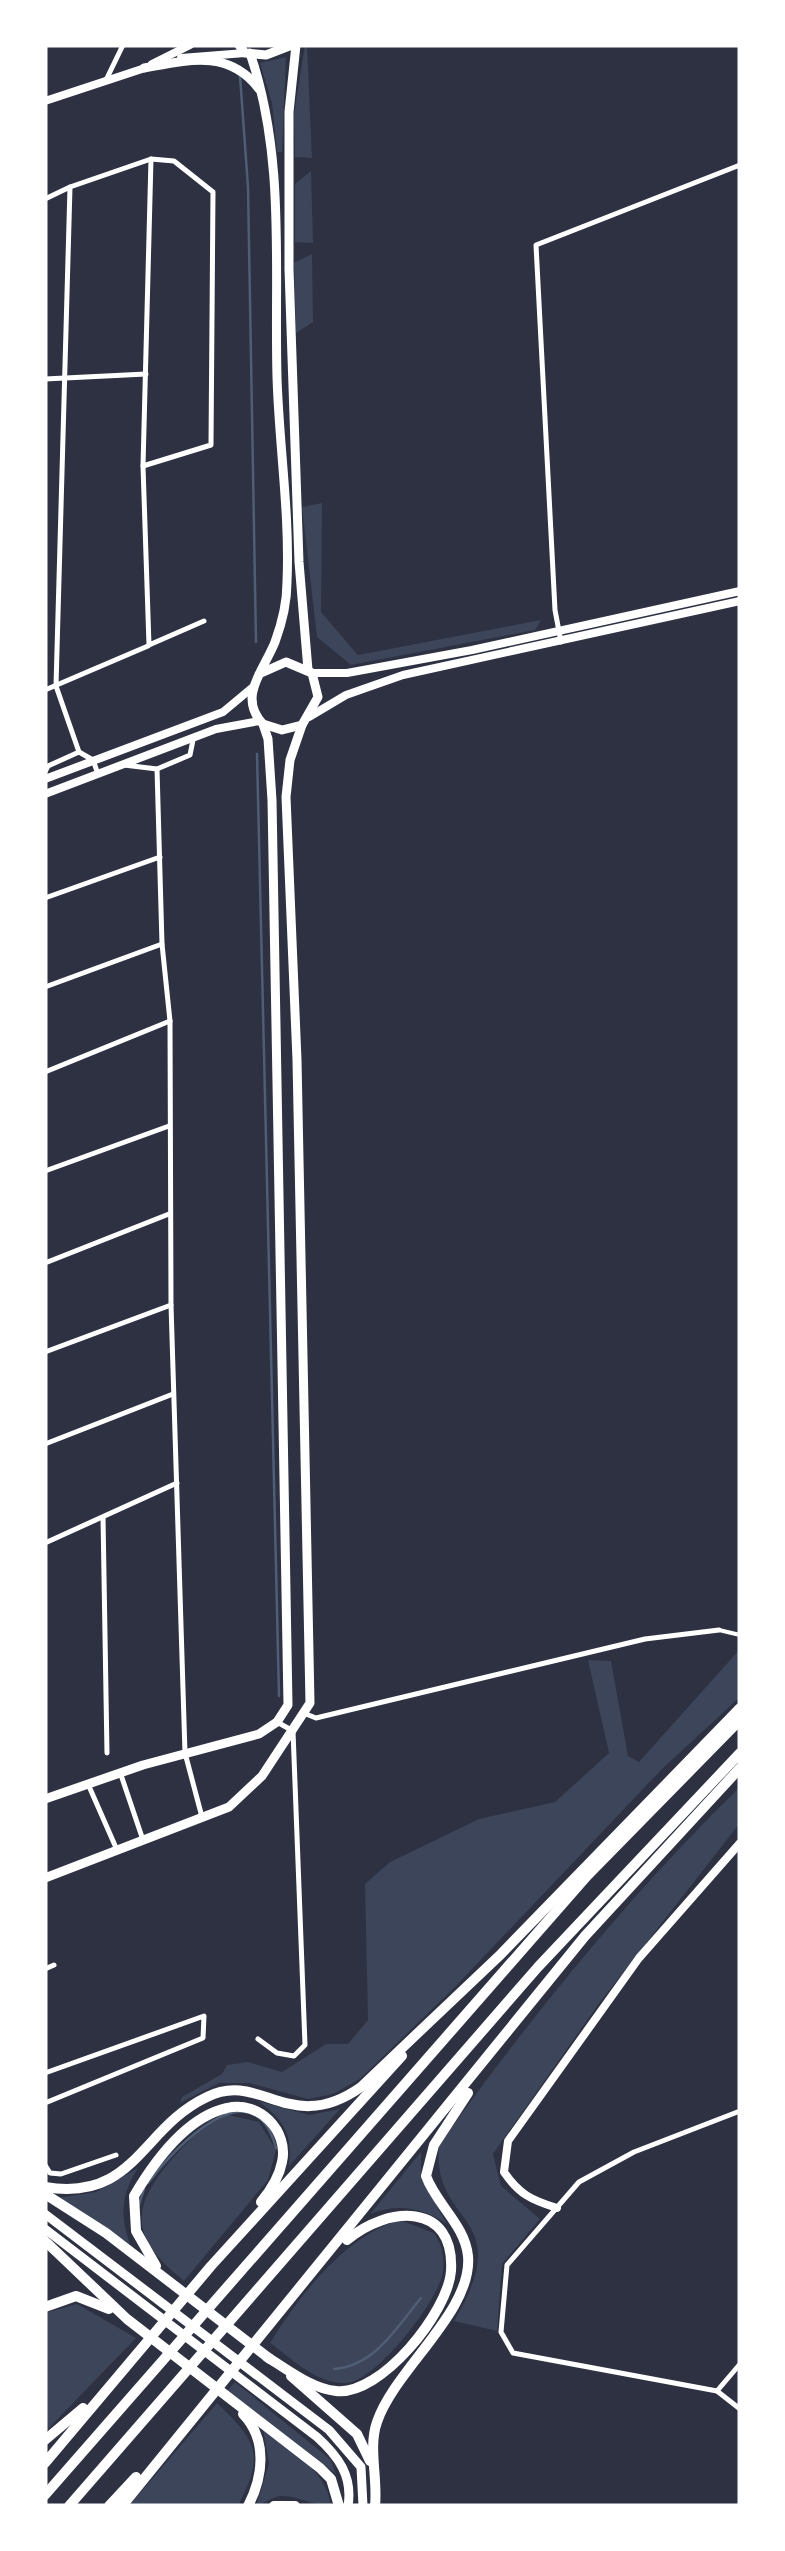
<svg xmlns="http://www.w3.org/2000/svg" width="785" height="2551" font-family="Cabin,sans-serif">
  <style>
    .green { fill: #3c4559 }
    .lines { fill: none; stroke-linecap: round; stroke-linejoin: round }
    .stream { stroke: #4f5d75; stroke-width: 2.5 }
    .pedestrian { stroke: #fff; stroke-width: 4 }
    .minor { stroke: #fff; stroke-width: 5 }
    .tertiary { stroke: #fff; stroke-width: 8 }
    .secondary { stroke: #fff; stroke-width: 8 }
    .primary { stroke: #fff; stroke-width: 9 }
    .motorway { stroke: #fff; stroke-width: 10 }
  </style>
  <rect width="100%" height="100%" fill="#2d3142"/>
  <g class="green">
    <polygon points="305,45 307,45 312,158 295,157 294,114"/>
    <polygon points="286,57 282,152 277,152 272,103 260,63"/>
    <polygon points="311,171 313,243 295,242 295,184"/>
    <polygon points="312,254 313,322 296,333 294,263"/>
    <polygon points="322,503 321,612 358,655 541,620 535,630 351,665 317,637 302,507"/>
    <polygon points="740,1649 740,1697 662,1769 456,1986 360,2079 333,2094 308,2099 249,2083 219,2083 180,2103 182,2097 222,2074 227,2065 248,2062 282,2072 326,2044 348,2044 368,2020 365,1884 390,1862 479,1819 555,1802 609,1753 588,1660 611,1661 628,1756 639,1762"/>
    <path d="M740,1787V1823L600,2002L493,2154L501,2186L540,2219L502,2264L497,2331L454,2321C519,2212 431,2228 439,2145C529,2019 629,1895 740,1787Z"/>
    <path d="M258,2101L309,2115L340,2109L289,2166C293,2134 284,2120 258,2101Z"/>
    <path d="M228,2115L259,2122L276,2150L268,2180L184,2281C130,2238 129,2208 173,2158C190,2139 204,2124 228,2115Z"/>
    <path d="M421,2152V2179L447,2224C422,2208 399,2203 370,2214Z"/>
    <path d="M138,2168C121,2194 120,2216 130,2244L57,2198L96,2192Z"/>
    <path d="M400,2220L434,2233C442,2244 446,2260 442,2276C435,2304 375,2383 345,2383C317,2384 291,2358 270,2343C299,2296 346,2235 400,2220Z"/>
    <polygon points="77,2304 136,2338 45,2432 45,2313"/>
    <polygon points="235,2382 330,2459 336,2474 227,2391"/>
    <path d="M217,2403C259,2443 264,2456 238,2506H129Z"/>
    <path d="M263,2429C290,2451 327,2470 331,2506C313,2506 298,2495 280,2496C272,2497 264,2504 256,2506L269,2464Z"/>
  </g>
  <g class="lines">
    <g class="stream">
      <polyline points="240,76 248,187 256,642"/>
      <polyline points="257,754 279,1696"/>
      <path d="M148,2183C174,2148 253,2064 276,2148"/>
      <polyline points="139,2205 144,2189"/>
      <path d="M334,2369C375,2366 396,2328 421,2298"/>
    </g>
    <polyline class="pedestrian" points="719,1630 740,1635"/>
    <g class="minor">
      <polyline points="107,78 123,45"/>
      <polyline points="45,199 70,187"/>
      <polyline points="45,379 146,374"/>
      <polyline points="143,466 151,159"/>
      <polyline points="561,642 555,610 536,245 740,165"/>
      <polyline points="45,690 148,646"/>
      <polyline points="79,752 56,686 70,187 151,159 174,161 213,192 211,445 143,466 149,645 204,621"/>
      <polyline points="124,765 157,769 162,944 170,1021 171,1305 185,1753 202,1817"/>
      <polyline points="157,769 190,755 193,740"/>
      <polyline points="45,772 48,766 79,752 93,760 98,774"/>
      <polyline points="45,898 160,857"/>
      <polyline points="45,987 162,944"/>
      <polyline points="45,1072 170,1021"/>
      <polyline points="45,1171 169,1126"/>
      <polyline points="45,1263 169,1214"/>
      <polyline points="45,1352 171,1305"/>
      <polyline points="45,1444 173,1394"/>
      <polyline points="103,1517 107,1753"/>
      <polyline points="45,1543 177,1483"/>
      <polyline points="306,1714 316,1718 645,1639 719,1630"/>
      <polyline points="120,1772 143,1840"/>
      <polyline points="88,1784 117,1850"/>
      <polyline points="45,1969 54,1965"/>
      <polyline points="258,2039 277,2053 294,2056 305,2045 293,1731 277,1722"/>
      <polyline points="45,2073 204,2016 203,2038 45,2103"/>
      <polyline points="740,2111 634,2152 579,2182 507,2265 501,2332 513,2353 717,2391 740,2409"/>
      <polyline points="45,2165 50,2173 61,2174 116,2155"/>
      <polyline points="717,2391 740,2364"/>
    </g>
    <g class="tertiary">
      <polyline points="312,673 347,673 472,650 740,591"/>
      <polyline points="309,717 346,695 403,675 740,601"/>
      <polyline points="45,779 223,712 253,687"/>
      <polyline points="45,794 216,729 259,721"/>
    </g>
    <g class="secondary">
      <polyline points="181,58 245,53"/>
      <polyline points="152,64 190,45"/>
      <polyline points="45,101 148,67"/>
      <path d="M557,2208C531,2200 519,2194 504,2172L508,2141L639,1958L740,1843"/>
    </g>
    <g class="primary">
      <polyline points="239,45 245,53 266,55 292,45"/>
      <polyline points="296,45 289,112 289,269 299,562 308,670"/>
      <path d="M250,53C286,158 274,268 277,377C279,445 290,514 287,582C287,602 282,623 275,642C264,670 237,697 263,724L282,730L302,725L318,697L312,673L286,662L259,674"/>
      <path d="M144,68C188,60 229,49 259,89"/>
      <polyline points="45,1799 143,1765 259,1734 277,1722 288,1705 272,800 268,739 263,724"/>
      <polyline points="45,1878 229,1807 262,1776 310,1703 297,1060 286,797 290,760 302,725"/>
      <polyline points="45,2214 329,2430 361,2467 363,2506"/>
      <path d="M45,2229L317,2437C338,2456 353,2476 348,2506"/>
    </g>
    <g class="motorway">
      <path d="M45,2187C135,2202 141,2128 207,2097C261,2070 290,2137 361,2087L501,1954L740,1708"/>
      <polyline points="45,2194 106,2233 270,2359"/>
      <polyline points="45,2241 127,2319 320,2468 331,2479 339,2506"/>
      <path d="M156,2266L136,2231L134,2196C154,2162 187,2117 227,2108C259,2100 289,2131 282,2162C279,2178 271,2190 261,2202"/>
      <polyline points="45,2307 76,2296 109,2309"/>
      <path d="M267,2357C287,2369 312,2389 336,2391C381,2396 448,2312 451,2271C455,2201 387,2206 347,2240"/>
      <polyline points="291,2376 357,2434 370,2461"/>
      <path d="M243,2414C268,2440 263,2477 248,2506"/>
      <polyline points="45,2440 83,2408"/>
      <polyline points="45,2463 211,2266 402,2056"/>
      <polyline points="45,2495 587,1876 740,1720"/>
      <polyline points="69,2506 538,1967 740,1753"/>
      <polyline points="109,2506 136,2477"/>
      <polyline points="122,2506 585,1936 740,1768"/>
      <polyline points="274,2506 295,2506"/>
      <path d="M375,2506C378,2479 368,2447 377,2422C395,2369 473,2311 468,2256C465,2225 436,2204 426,2176L434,2145L468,2093"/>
    </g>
  </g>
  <rect width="785" height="2551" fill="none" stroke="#ffffff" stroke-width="95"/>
</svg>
